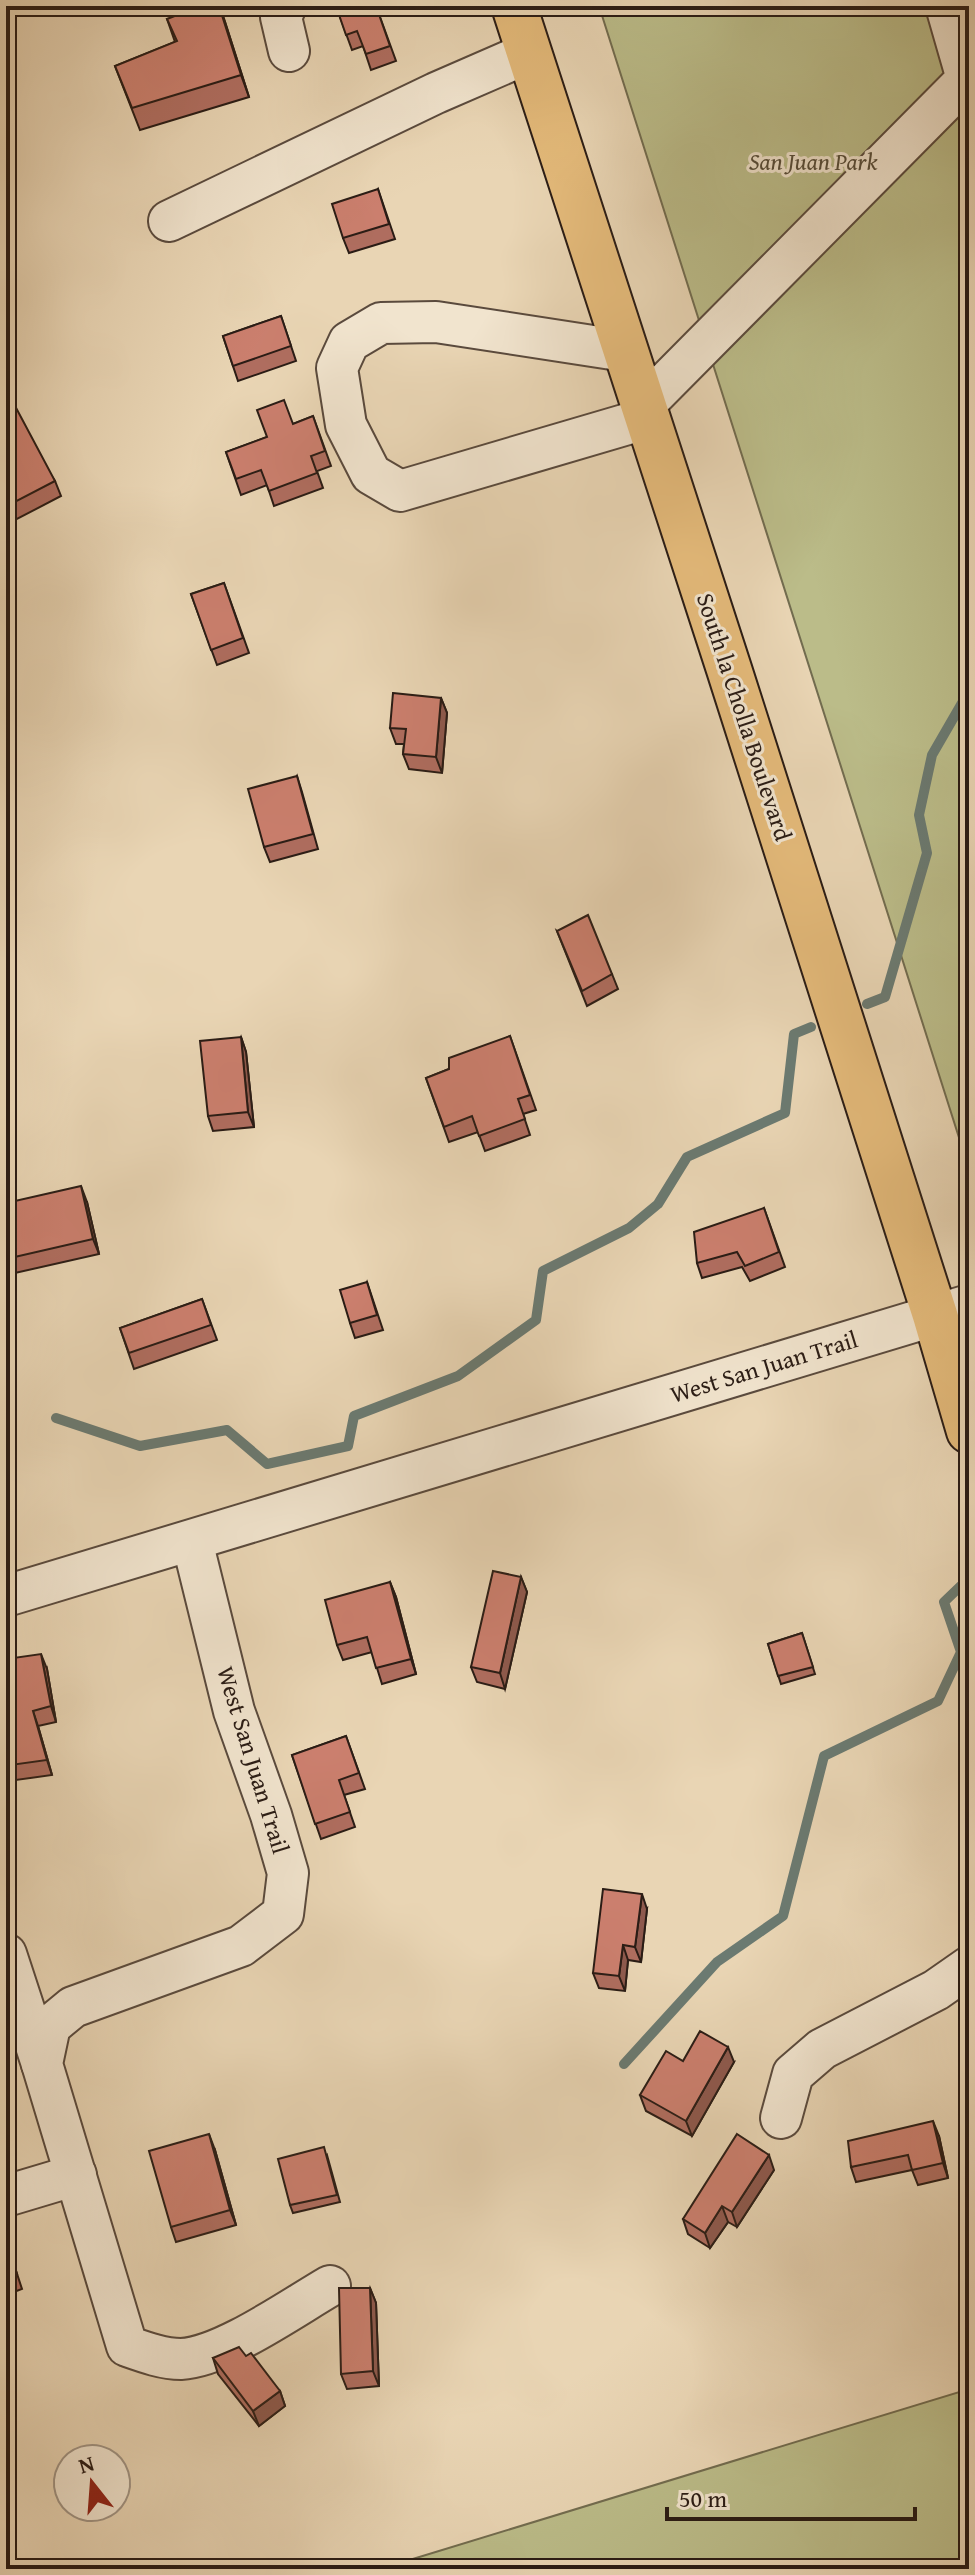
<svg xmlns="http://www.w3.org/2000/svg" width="975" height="2575" font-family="'Gentium Book Plus',serif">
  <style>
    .green { fill: #bbbc89; stroke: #726c4f; stroke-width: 2 }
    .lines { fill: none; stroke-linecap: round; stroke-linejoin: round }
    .stream { stroke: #6b7a71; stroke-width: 10 }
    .minor-casing { stroke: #5a4a3d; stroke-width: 44 }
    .major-casing { stroke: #2a1c15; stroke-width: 48 }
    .minor { stroke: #f1e4ce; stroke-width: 40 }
    .major { stroke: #e4ba7a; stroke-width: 44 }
    .wall { fill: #af6d5f; stroke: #2a1c15; stroke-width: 2 }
    .shaded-wall { fill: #8e594d; stroke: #2a1c15; stroke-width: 2 }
    .building { fill: #cb7f6e; stroke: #2a1c15; stroke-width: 2 }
    .labels { text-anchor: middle; stroke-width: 6; stroke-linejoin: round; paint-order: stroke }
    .park-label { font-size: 24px; font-style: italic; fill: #564c38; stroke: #f1e4ce }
    .street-label { font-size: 24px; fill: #2a1c15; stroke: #f1e4ce }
  </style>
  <rect width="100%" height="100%" fill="#e9d5b4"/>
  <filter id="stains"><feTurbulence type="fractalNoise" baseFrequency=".0025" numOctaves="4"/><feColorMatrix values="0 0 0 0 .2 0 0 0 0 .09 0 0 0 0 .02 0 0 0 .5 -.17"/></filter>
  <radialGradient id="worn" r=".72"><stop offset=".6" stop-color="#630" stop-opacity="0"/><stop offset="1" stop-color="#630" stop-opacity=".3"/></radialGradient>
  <g class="green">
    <polygon points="599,6 969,6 969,1169"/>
    <polygon points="969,2389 969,2569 380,2569"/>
  </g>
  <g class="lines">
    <g class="stream">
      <polyline points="867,1004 885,997 927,853 919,815 932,755 969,691"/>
      <polyline points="56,1418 140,1446 227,1430 267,1464 348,1446 354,1416 458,1376 536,1320 543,1271 629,1228 658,1204 687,1157 785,1113 794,1034 811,1027"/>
      <polyline points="624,2064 717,1962 783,1916 824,1756 938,1701 961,1652 944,1602 969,1578"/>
    </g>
    <g class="minor-casing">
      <g id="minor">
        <polyline points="286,6 281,17 289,51"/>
        <polyline points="169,221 436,93 528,53"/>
        <polyline points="625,351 436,322 381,323 349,342 337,368 346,425 371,474 400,491 648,418"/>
        <polyline points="644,405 967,79 946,6"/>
        <path d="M192,1541L234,1711L271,1815L288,1873L283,1914L241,1946L73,2007L50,2026L42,2064L127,2346C144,2352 163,2359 181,2359C223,2357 292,2308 330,2286"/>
        <polyline points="6,1596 969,1305"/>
        <polyline points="6,1954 42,2064"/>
        <polyline points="781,2118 793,2074 822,2049 936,1990 969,1967"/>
        <polyline points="6,2196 76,2175"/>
      </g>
    </g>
    <g class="major-casing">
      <polyline id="major" points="514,6 729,669 935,1315 969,1431"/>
    </g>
    <use href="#minor" class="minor"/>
    <use href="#major" class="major"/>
  </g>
  <g class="wall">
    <polygon points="220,6 249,97 140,130 115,66 175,42 167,19"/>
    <polygon points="336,6 376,6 396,61 371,70 363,46 352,50"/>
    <polygon points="378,189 395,239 349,253 343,238"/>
    <polygon points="281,316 296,361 238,381 223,336"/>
    <polygon points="6,408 55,481 61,496 15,520 6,504"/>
    <polygon points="313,416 331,466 317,471 323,488 274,506 267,485 241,495 226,452 267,437 293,424"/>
    <polygon points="224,583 249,653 217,665 191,594"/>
    <polygon points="441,698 447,713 442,773 409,769 403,754 404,744 396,744 390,728"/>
    <polygon points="297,776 302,792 318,849 270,862 264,847"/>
    <polygon points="557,931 612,974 618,989 587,1006"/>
    <polygon points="510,1036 536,1110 523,1114 530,1135 485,1151 478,1132 449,1142 426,1078 449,1069"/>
    <polygon points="241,1037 246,1052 254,1127 213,1131 208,1116"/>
    <polygon points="87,1202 99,1254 6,1275 6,1203"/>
    <polygon points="764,1208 785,1267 750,1281 742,1267 702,1278 697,1263"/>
    <polygon points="367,1282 383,1330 355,1338 350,1323"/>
    <polygon points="202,1299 217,1340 134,1369 120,1328"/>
    <polygon points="521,1577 527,1592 505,1689 477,1682 471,1667"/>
    <polygon points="390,1582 396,1597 416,1674 382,1684 372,1652 343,1660 337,1645"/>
    <polygon points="802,1633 815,1674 781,1684 768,1644"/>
    <polygon points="47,1669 56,1722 38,1726 52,1775 16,1780 11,1765"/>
    <polygon points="346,1736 365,1789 344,1795 355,1827 321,1839 292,1755"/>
    <polygon points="647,1909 641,1962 628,1960 625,1991 599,1988 593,1973"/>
    <polygon points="734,2062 692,2136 646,2111 640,2095"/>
    <polygon points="939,2136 948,2178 918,2185 912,2170 856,2182 851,2167"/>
    <polygon points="215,2150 236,2225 176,2242 171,2227"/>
    <polygon points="327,2155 340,2202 293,2213 290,2205"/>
    <polygon points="774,2170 737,2227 728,2222 710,2248 688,2234 683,2219"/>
    <polygon points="6,2240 22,2289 6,2295"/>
    <polygon points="370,2288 376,2303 379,2386 347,2389 341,2374"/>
    <polygon points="246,2356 280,2391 285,2406 259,2426 218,2374 213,2358"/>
  </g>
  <g class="shaded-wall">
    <polygon points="219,6 225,22 249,97 241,75"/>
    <polygon points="441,698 447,713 442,773 436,757"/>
    <polygon points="241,1037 246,1052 254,1127 248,1112"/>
    <polygon points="81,1186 87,1202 99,1254 93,1239"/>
    <polygon points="521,1577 527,1592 505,1689 500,1673"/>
    <polygon points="390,1582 396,1597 416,1674 411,1659"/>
    <polygon points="41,1654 47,1669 56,1722 51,1706"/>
    <polygon points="33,1711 38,1726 52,1775 47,1760"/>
    <polygon points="642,1894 647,1909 641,1962 635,1947"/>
    <polygon points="623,1945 628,1960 625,1991 619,1976"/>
    <polygon points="728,2047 734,2062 692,2136 686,2121"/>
    <polygon points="933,2121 939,2136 948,2178 943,2163"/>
    <polygon points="209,2134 215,2150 236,2225 230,2210"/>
    <polygon points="769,2155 774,2170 737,2227 732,2212"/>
    <polygon points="722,2206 728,2222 710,2248 705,2233"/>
    <polygon points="370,2288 376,2303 379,2386 373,2371"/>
    <polygon points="280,2391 285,2406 259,2426 253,2411"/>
  </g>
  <g class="building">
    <polygon points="200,6 219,6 241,75 132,108 115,66 177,41 167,19"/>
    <polygon points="336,6 376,6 390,46 366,54 357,31 346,35"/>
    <polygon points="378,189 389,224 343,238 332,204"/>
    <polygon points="281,316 291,346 233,366 223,336"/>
    <polygon points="284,400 293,424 313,416 325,451 311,456 317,473 269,491 261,470 236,479 226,452 267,437 257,410"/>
    <polygon points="14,404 55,481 9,505 6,499 6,408"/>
    <polygon points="224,583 243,638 211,650 191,594"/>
    <polygon points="393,693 441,698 436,757 403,754 406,729 390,728"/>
    <polygon points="297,776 313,834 264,847 248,789"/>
    <polygon points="588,915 612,974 582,991 557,931"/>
    <polygon points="510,1036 530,1095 518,1099 525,1119 479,1136 472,1116 444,1127 426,1078 449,1069 449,1058"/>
    <polygon points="241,1037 248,1112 208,1116 200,1041"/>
    <polygon points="81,1186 93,1239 6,1259 6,1203"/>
    <polygon points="764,1208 779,1252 745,1266 737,1252 697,1263 694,1232"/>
    <polygon points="367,1282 377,1315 350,1323 340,1290"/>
    <polygon points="202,1299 211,1325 129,1353 120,1328"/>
    <polygon points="493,1571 521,1577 500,1673 471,1667"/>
    <polygon points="390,1582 411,1659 376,1668 367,1637 337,1645 325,1600"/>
    <polygon points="802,1633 813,1667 778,1676 768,1644"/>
    <polygon points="41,1654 51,1706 33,1711 47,1760 11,1765 6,1735 6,1659"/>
    <polygon points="346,1736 359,1773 339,1780 350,1812 315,1824 292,1755"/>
    <polygon points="603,1889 642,1894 635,1947 623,1945 619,1976 593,1973"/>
    <polygon points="700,2031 728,2047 686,2121 640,2095 666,2051 683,2061"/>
    <polygon points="933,2121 943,2163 912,2170 908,2155 851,2167 848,2141"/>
    <polygon points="209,2134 230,2210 171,2227 149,2151"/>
    <polygon points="737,2134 769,2155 732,2212 722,2206 705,2233 683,2219"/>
    <polygon points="324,2147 337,2195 290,2205 278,2159"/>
    <polygon points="6,2240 17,2274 6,2278"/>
    <polygon points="339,2288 370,2288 373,2371 341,2374"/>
    <polygon points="239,2347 246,2356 251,2353 280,2391 253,2411 213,2358"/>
  </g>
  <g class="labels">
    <g class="park-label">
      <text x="813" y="170">San Juan Park</text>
    </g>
    <g class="street-label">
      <text transform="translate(744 717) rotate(72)" y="8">South la Cholla Boulevard</text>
      <text transform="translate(764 1367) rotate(-17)" y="8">West San Juan Trail</text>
      <text transform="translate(253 1760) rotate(73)" y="8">West San Juan Trail</text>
    </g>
  </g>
  <rect width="975" height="2575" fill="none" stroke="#e9d5b4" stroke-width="32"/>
  <rect x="8" y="8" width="959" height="2559" fill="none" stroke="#2a1c15" stroke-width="4"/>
  <rect x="16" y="16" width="943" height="2543" fill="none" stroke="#2a1c15" stroke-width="2"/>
  <g transform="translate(92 2483) rotate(343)"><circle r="38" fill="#f1e4ce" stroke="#a19484" stroke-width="2"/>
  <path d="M0-6L14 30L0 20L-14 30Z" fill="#8f2418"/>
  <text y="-12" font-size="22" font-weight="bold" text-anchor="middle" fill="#2a1c15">N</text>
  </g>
  <path d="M667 2507v12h248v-12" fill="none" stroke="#2a1c15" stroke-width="4"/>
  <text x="679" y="2507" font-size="24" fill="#2a1c15" stroke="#f1e4ce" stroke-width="6" paint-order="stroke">50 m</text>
  <rect width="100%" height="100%" filter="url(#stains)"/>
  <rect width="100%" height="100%" fill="url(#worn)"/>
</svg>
